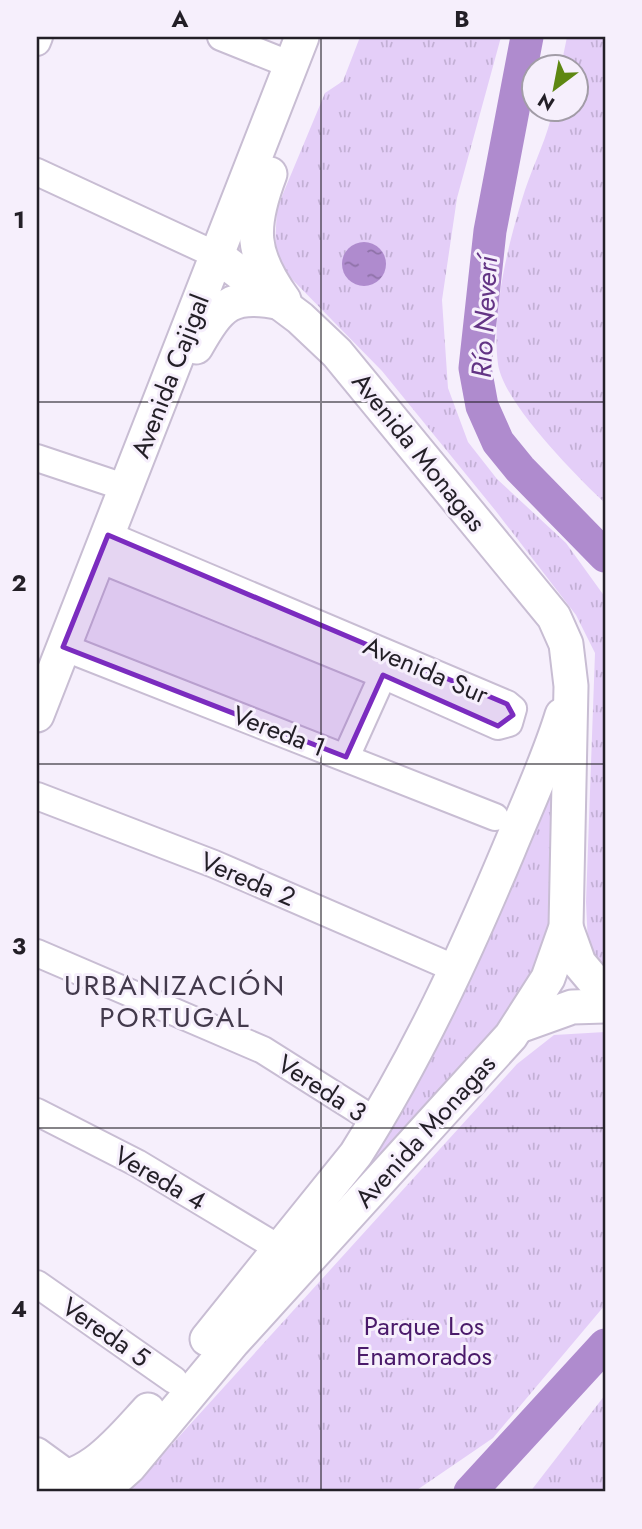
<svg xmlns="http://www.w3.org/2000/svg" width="642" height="1529" font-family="Jost,sans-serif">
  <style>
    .park { fill: url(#park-tufts) }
    .water { fill: url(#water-ripples) }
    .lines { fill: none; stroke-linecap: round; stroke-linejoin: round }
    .river { stroke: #af8bce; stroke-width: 33 }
    .minor-casing { stroke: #c8bdd3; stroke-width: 30 }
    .major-casing { stroke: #c8bdd3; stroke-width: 37 }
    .minor { stroke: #fff; stroke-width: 26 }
    .major { stroke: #fff; stroke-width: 33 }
    .marked { fill: #7b2cbf; fill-opacity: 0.2; stroke: #7b2cbf; stroke-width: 5; stroke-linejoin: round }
    .grid { fill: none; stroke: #231f27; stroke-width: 2; stroke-opacity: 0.55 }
    .labels { text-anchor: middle; stroke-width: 6; stroke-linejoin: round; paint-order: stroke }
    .street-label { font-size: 26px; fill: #231f27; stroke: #f6effc }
    .park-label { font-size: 26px; fill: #4a1a6a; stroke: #f6effc }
    .water-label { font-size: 28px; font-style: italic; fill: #633485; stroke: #f6effc }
    .neighbourhood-label { font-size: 28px; letter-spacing: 2px; fill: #433a4c; stroke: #f6effc }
    .neatline { fill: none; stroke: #231f27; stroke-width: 2.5 }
    .grid-label { font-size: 23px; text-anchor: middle; font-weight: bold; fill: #231f27 }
  </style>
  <defs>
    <pattern id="park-tufts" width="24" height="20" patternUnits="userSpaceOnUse" patternTransform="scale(1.75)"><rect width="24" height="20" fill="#e4cef8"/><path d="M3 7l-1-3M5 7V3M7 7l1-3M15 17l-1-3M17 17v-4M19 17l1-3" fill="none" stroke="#c3b0d5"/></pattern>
    <pattern id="water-ripples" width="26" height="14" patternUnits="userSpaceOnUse" patternTransform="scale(1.75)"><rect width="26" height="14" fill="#af8bce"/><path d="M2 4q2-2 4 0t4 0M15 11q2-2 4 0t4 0" fill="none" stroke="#8e71a7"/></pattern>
  </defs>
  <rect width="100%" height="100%" fill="#f6effc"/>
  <g class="park">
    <polygon points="360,37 501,37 457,198 442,300 448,388 468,442 497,479 566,543 605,597 605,966 588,945 586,902 595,653 576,615 495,510 382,371 283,270 275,246 277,208 325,93 343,81"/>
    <path d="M567,37H605V503C576,476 503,402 498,364C491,311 509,240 525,190C534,163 548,136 553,109L576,108V66H561Z"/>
    <polygon points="560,760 555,931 514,1017 374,1176 366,1169 406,1101 503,906"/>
    <polygon points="605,1032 605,1305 493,1438 414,1492 118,1492 145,1474 517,1064 554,1035"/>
    <polygon points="605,1395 605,1492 530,1492"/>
  </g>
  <circle class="water" cx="364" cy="264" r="22"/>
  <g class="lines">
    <g class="river">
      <polyline points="527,37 490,231 475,368 482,406 498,442 520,469 605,556"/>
      <polyline points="470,1492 605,1345"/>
    </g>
    <g class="minor-casing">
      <g id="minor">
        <polyline points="221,37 291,65"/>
        <polyline points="37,42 39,37"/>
        <polyline points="37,172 216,255"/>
        <polyline points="37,458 127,488"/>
        <polyline points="99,559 383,675 498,726 509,723 513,709 507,704 108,535"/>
        <polyline points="63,647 495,817"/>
        <polyline points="346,757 383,675"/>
        <polyline points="37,796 214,864 456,969"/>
        <polyline points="37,953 263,1050 377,1122"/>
        <polyline points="37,1112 137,1163 280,1249"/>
        <polyline points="37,1284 174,1380"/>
        <polyline points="37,1451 70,1475"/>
      </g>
    </g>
    <g class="major-casing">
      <g id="major">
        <path d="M270,174C250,227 250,253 284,300"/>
        <path d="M196,347C220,305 231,292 281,303"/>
        <polyline points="37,715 302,37"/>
        <polyline points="566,927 579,963 605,994"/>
        <polyline points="519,1026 572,1007 605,1006"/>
        <path d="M207,1339L356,1154C417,1058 465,954 509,849C527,805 548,761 562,715"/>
        <path d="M37,1481C87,1483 117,1444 148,1410"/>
        <polyline points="92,1492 111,1483 129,1467 233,1342 511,1036 548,978 566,927 571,686 566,644 554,617 337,353 300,318 216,255"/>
      </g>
    </g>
    <use href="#minor" class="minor"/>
    <use href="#major" class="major"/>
  </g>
  <path class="marked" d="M108,535L507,704L513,715L498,726L383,675L346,757L63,647Z"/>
  <path class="grid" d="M321,37V1492M37,402H605M37,764H605M37,1128H605"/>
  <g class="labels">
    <g class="street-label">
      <text transform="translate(170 376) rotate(-69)" y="9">Avenida Cajigal</text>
      <text transform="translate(419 452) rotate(51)" y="9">Avenida Monagas</text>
      <text transform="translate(426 670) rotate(23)" y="9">Avenida Sur</text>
      <text transform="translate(279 731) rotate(21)" y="9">Vereda 1</text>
      <text transform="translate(248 879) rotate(23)" y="9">Vereda 2</text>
      <text transform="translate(322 1088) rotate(33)" y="9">Vereda 3</text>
      <text transform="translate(425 1131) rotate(-48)" y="9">Avenida Monagas</text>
      <text transform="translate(160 1178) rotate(30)" y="9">Vereda 4</text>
      <text transform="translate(106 1332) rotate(35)" y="9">Vereda 5</text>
    </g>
    <g class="park-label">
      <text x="424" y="1335">Parque Los<tspan x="424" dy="30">Enamorados</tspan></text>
    </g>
    <g class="water-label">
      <text transform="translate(484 317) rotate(-87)" y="10">Río Neverí</text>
    </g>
    <g class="neighbourhood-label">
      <text x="175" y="995">URBANIZACIÓN<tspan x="175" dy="32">PORTUGAL</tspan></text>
    </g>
  </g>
  <rect width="642" height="1529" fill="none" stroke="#f6effc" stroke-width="77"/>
  <g transform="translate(555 88) rotate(212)"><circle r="33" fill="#f6effc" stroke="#a29ca7" stroke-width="2"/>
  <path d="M0-5L12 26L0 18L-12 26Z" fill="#5e8712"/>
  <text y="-10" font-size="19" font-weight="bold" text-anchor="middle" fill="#231f27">N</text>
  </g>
  <rect x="38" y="38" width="566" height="1452" class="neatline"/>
  <g class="grid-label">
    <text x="180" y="27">A</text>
    <text x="462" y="27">B</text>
    <text x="19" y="228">1</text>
    <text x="19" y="591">2</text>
    <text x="19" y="954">3</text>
    <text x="19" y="1317">4</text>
  </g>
</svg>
